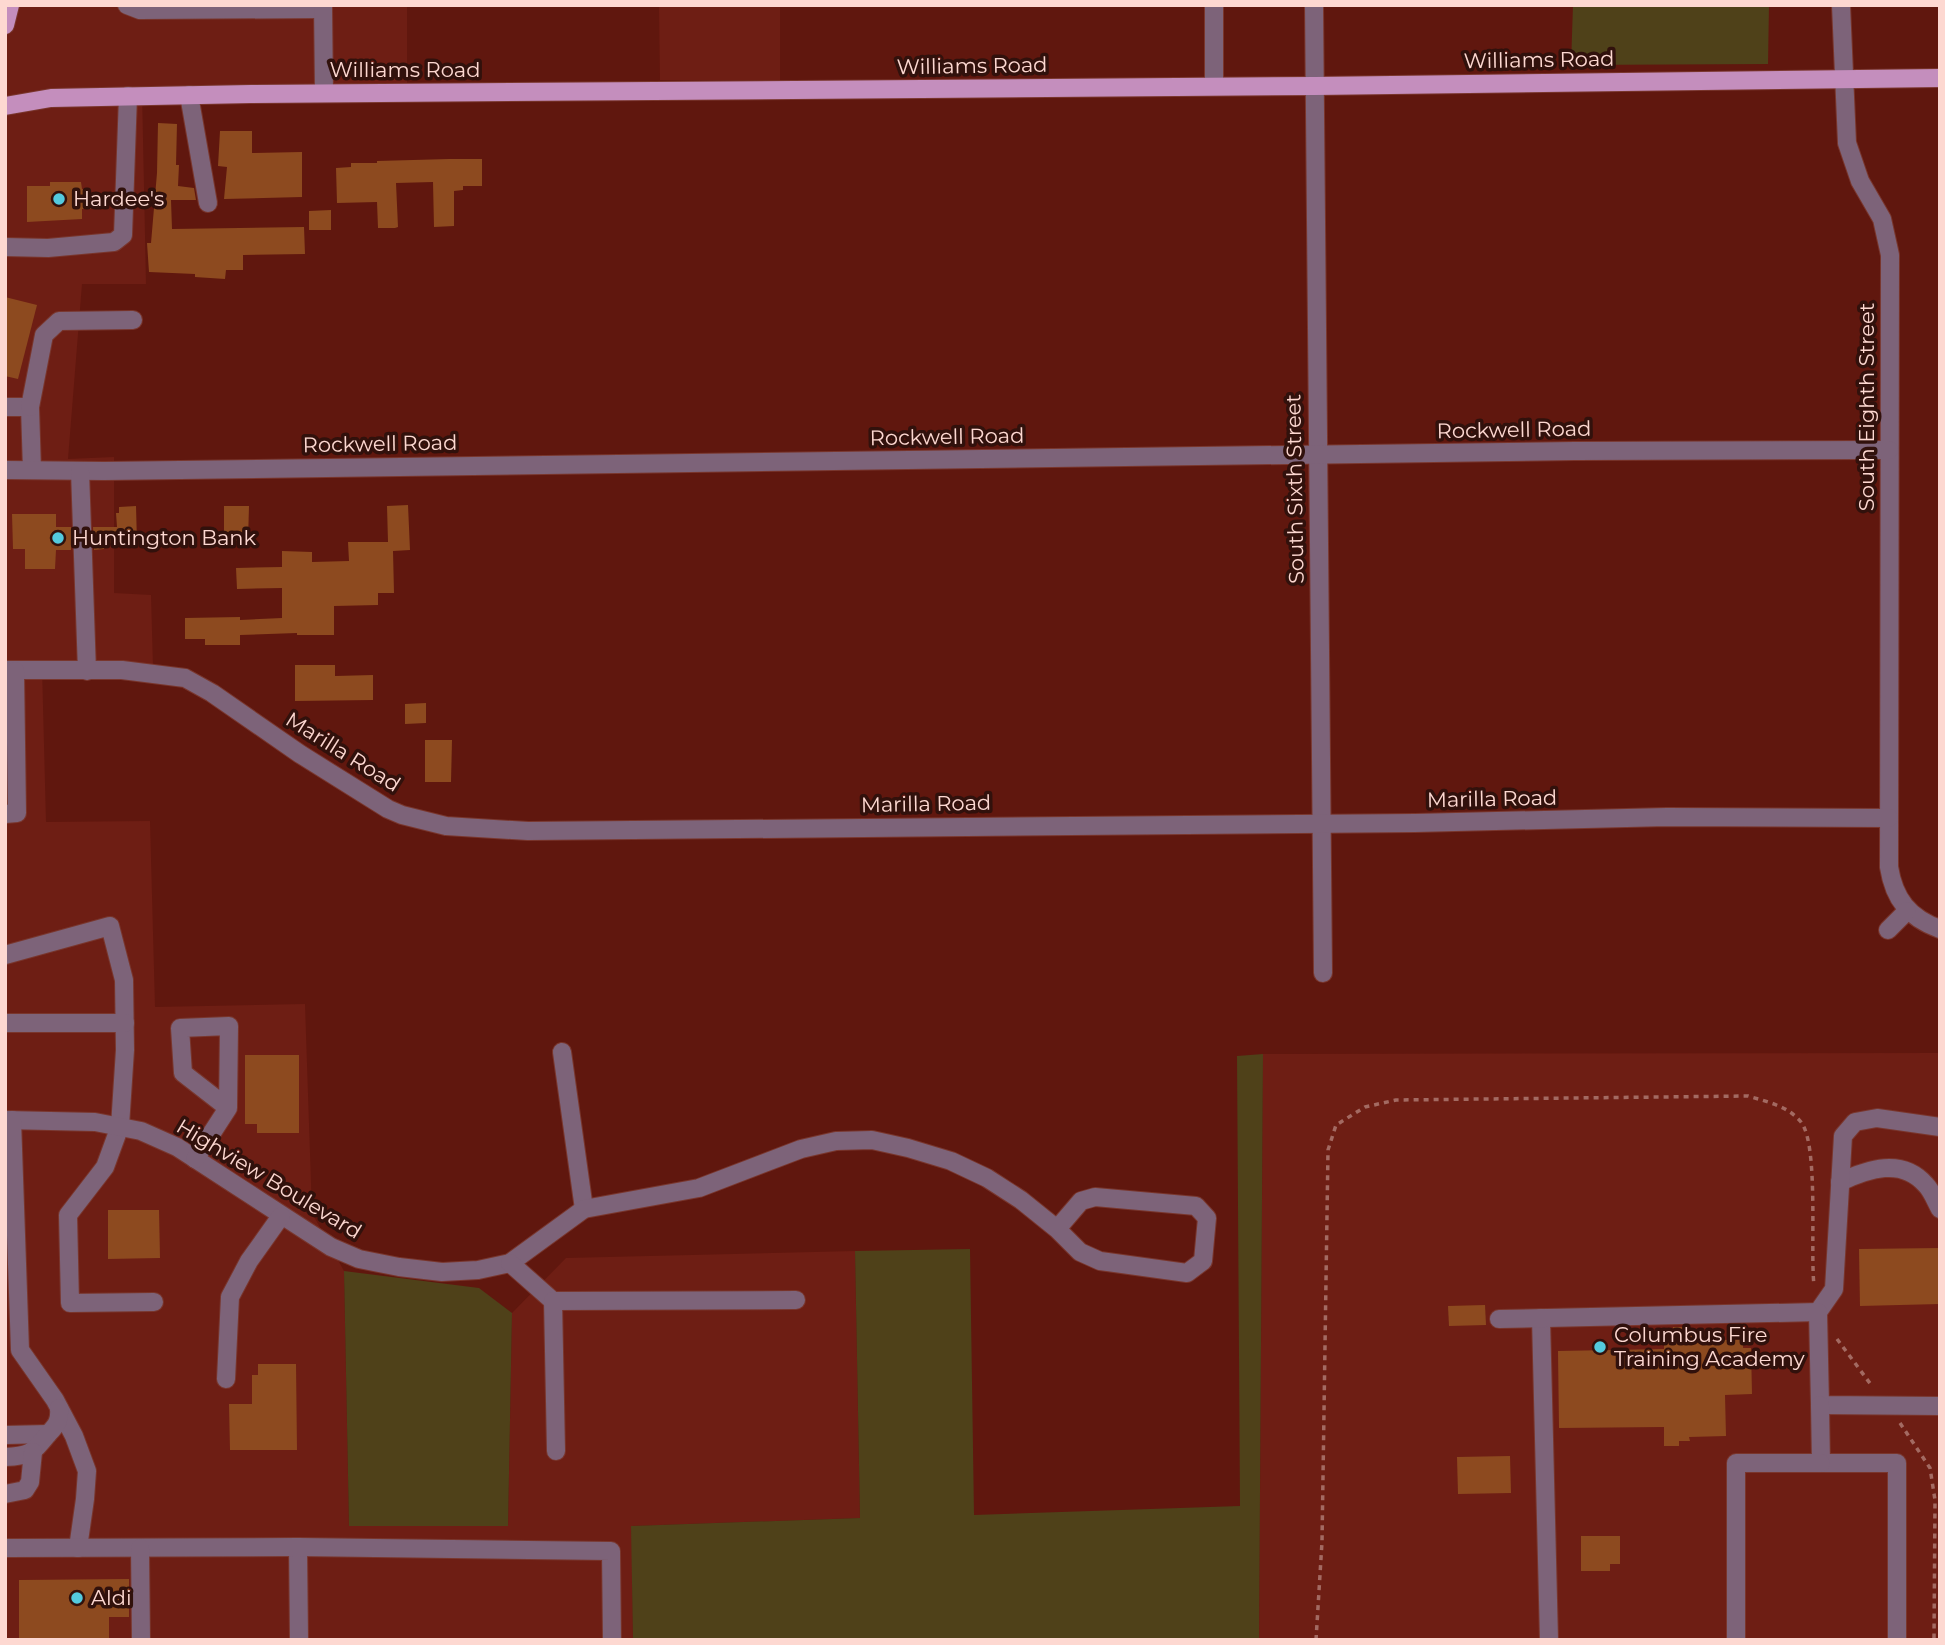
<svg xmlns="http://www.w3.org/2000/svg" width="1945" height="1645" font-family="Montserrat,sans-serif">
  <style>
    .built { fill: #6e1e14 }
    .green { fill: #4f4119 }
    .building { fill: #8d4a1f }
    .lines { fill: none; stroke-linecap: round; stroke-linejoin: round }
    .minor-casing { stroke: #79362d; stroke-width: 20 }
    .major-casing { stroke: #79362d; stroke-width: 20 }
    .path { stroke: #a36a62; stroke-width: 3.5; stroke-dasharray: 5 5; stroke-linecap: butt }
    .minor { stroke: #7d6379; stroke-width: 18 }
    .major { stroke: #c48ebd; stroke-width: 18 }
    .poi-dot { fill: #54cade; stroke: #31110c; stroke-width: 2.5 }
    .labels { text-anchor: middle; stroke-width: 7; stroke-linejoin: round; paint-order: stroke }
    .street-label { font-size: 21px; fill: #fdd8d1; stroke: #31110c }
    .poi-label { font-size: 21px; fill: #fdd8d1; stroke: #31110c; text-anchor: start }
  </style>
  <rect width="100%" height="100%" fill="#60170e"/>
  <g class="built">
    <polygon points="10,5 407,5 407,87 142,90 146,284 82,284 68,459 114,457 114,593 151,595 153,667 42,667 46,822 150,821 155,1007 305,1004 312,1213 344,1271 349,1526 508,1526 512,1313 566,1258 855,1251 860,1518 632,1526 633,1640 5,1640 5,28"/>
    <polygon points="659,5 780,5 780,80 660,80"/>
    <polygon points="1940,1053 1940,1640 1259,1640 1263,1054"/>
  </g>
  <g class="green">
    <polygon points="1573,5 1769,5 1768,64 1571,65"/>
    <polygon points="1263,1054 1259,1640 633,1640 631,1526 860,1518 855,1251 970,1249 974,1515 1240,1506 1237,1056"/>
    <polygon points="344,1271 479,1288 512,1313 508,1526 349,1526"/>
  </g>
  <g class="building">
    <polygon points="158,123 177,124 176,165 179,165 178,186 194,188 196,200 171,200 172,229 304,227 305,254 243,255 243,270 226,270 225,279 195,277 195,274 149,272 147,243 151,243 157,173"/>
    <polygon points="220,131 252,131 252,153 302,152 302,197 224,199 227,167 218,166"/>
    <polygon points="449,159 482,159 482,186 463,186 463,190 454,191 454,226 434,227 433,182 396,183 398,227 395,228 378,228 377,202 337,203 336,168 351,167 351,163 377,163 377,161"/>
    <polygon points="50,182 81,182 82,189 91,189 91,209 82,209 82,219 27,222 27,186 50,186"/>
    <polygon points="331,210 331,230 309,230 309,211"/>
    <polygon points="5,297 37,305 18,379 5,376"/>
    <polygon points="408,505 410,550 393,551 394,593 378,593 378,605 334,606 334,635 297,635 297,633 240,635 240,645 205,645 205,639 185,639 185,618 240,617 240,620 282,618 282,588 237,589 236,568 282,567 282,551 312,552 312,562 349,561 348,542 388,542 387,506"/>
    <polygon points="136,506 137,542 104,543 104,549 94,550 93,527 117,527 116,513 119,513 119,507"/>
    <polygon points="224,506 249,506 248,541 224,541"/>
    <polygon points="12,514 56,514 56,527 71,527 71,550 56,550 55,569 25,569 25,549 13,549"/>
    <polygon points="295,665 335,665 335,676 373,675 373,700 295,701"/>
    <polygon points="426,703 426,723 405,724 405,704"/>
    <polygon points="425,740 452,740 451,782 425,782"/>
    <polygon points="245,1055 299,1055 299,1133 257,1133 257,1124 245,1124"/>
    <polygon points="108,1210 159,1210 160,1258 108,1259"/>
    <polygon points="1940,1248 1940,1304 1860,1306 1859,1249"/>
    <polygon points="1485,1305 1486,1325 1449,1326 1448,1306"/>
    <polygon points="1673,1327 1690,1327 1690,1334 1724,1333 1724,1340 1743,1339 1743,1348 1751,1348 1752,1394 1725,1395 1726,1436 1689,1437 1690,1441 1679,1441 1679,1446 1664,1446 1664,1427 1559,1428 1558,1351 1664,1349 1664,1334 1673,1333"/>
    <polygon points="258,1364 296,1364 297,1450 230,1450 229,1404 252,1404 252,1375 258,1375"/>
    <polygon points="1510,1456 1511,1493 1458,1494 1457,1457"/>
    <polygon points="1581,1536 1620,1536 1620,1564 1610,1564 1610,1571 1581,1571"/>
    <polygon points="129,1579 129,1617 109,1617 109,1640 19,1640 19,1580"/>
  </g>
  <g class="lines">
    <g class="minor-casing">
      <g id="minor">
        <polyline points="127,5 140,10 323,9"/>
        <polyline points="323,5 324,93"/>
        <polyline points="1214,5 1214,86"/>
        <polyline points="1314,5 1323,973"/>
        <path d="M1841,5L1847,143L1860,181L1882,219L1890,255L1889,867C1894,899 1909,918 1940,929"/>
        <polyline points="189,95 208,203"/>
        <polyline points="5,247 48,248 114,242 123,235 128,96"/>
        <polyline points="5,407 30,407 32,470"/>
        <polyline points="30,407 44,335 59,321 133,320"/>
        <polyline points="5,470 104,471 1575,451 1889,450"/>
        <polyline points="80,471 87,671"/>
        <polyline points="5,670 122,670 185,678 212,693 300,754 388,809 402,815 446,826 528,831 1415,823 1667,817 1889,818"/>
        <polyline points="5,814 17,813 15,671"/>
        <polyline points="1888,930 1907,911"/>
        <polyline points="5,955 110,926 124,980 125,1050 120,1126 105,1167 68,1215 70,1303 154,1302"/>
        <polyline points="5,1023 125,1023"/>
        <polyline points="562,1052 584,1209"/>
        <polyline points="5,1120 95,1122 141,1131 177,1147 331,1247 359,1259 399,1267 442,1272 478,1270 510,1263 584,1209 699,1188 801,1149 836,1141 872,1140 908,1148 951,1161 987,1178 1021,1200 1057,1229 1080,1252 1100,1261 1187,1273 1203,1261 1207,1218 1196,1206 1095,1197 1081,1201 1057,1229"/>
        <polyline points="12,1120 20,1350 55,1400 74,1436 87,1471 85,1499 78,1548"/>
        <polyline points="195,1159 228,1108 229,1026 180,1028 183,1073 228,1108"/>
        <path d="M1840,1182C1868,1169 1902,1157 1926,1185C1932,1191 1936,1202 1940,1209"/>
        <polyline points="510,1263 553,1301"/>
        <polyline points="1818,1312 1834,1289 1843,1136 1855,1122 1877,1118 1940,1127"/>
        <polyline points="1541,1318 1549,1640"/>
        <polyline points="1499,1319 1818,1312 1820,1405 1940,1406"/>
        <polyline points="226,1379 230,1297 249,1261 281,1216"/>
        <polyline points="1820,1405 1821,1463 1897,1463 1897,1640"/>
        <polyline points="5,1435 48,1434"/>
        <polyline points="556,1451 553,1301 796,1300"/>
        <path d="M5,1457C32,1456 33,1452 49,1433C57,1425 60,1420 59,1408"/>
        <polyline points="5,1494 25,1490 30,1482 33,1452"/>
        <polyline points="298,1547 299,1640"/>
        <polyline points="5,1548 298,1547 611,1551 612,1640"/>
        <polyline points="140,1548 141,1640"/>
        <polyline points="1736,1640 1736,1463 1821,1463"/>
      </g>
    </g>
    <g class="major-casing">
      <g id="major">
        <polyline points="5,25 10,5"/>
        <polyline points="5,106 51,98 251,94 1315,86 1940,78"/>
      </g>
    </g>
    <g class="path">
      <polyline points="1837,1339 1872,1386"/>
      <polyline points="1900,1423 1930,1468 1935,1500 1934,1640"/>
      <path d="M1316,1640L1322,1542L1328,1150L1336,1125L1365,1107L1396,1100L1748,1096C1768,1102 1788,1106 1801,1122C1819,1145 1810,1251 1814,1285"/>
    </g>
    <use href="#minor" class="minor"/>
    <use href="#major" class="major"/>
  </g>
  <g class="poi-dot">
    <circle cx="59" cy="199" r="7"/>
    <circle cx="58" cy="538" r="7"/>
    <circle cx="1600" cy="1347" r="7"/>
    <circle cx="77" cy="1598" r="7"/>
  </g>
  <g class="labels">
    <g class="street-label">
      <text transform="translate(1539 60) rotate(-1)" y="7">Williams Road</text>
      <text transform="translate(972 66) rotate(-1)" y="7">Williams Road</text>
      <text x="405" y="77">Williams Road</text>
      <text transform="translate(1867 407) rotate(-90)" y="7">South Eighth Street</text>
      <text transform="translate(1514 430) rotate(-1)" y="7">Rockwell Road</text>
      <text transform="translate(947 437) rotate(-1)" y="7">Rockwell Road</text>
      <text transform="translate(380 444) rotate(-1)" y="7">Rockwell Road</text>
      <text transform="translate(1295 489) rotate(-91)" y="7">South Sixth Street</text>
      <text transform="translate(343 752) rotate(32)" y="7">Marilla Road</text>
      <text transform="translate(1492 799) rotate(-1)" y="7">Marilla Road</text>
      <text transform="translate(926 804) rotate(-1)" y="7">Marilla Road</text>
      <text transform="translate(269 1179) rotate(31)" y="7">Highview Boulevard</text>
    </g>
    <g class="poi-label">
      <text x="73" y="206">Hardee's</text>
      <text x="72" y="545">Huntington Bank</text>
      <text x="1614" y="1342">Columbus Fire<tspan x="1614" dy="24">Training Academy</tspan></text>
      <text x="91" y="1605">Aldi</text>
    </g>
  </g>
  <rect width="1945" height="1645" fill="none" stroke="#fdd8d1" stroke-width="14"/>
</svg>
